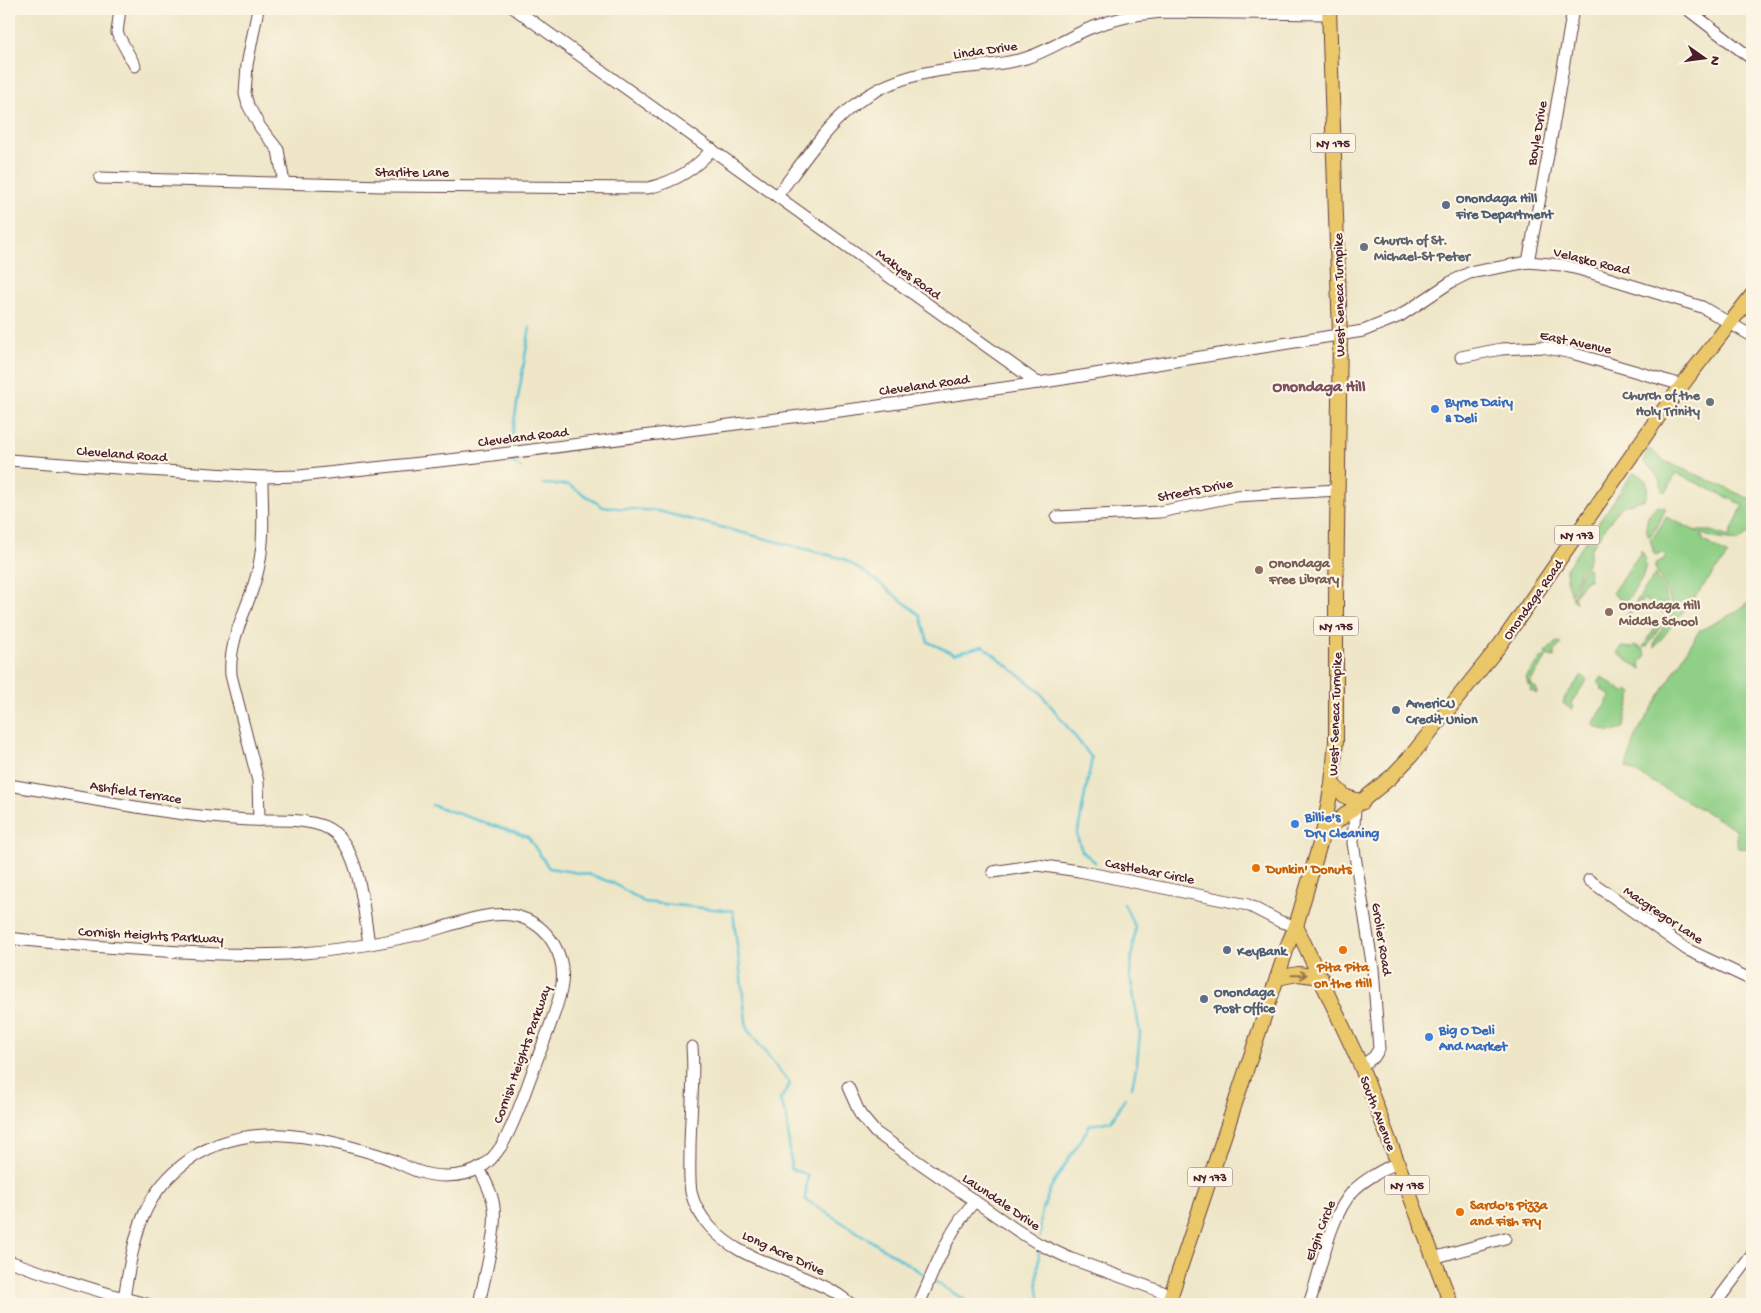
<svg xmlns="http://www.w3.org/2000/svg" width="1761" height="1313" font-family="'Gochi Hand',sans-serif">
  <style>
    .green { fill: #8fcf86; stroke: #6c7758 }
    .lines { fill: none; stroke-linecap: round; stroke-linejoin: round }
    .stream { stroke: #59c3d5; stroke-width: 2.5 }
    .minor-casing { stroke: #633d42; stroke-width: 13 }
    .major-casing { stroke: #633d42; stroke-width: 16 }
    .minor { stroke: #fff; stroke-width: 11 }
    .major { stroke: #eac769; stroke-width: 14 }
    .oneway { stroke: #9a734a }
    .service-dot { fill: #5c6f8a; stroke: #fcf5e5; stroke-width: 2 }
    .worship-dot { fill: #6b7280; stroke: #fcf5e5; stroke-width: 2 }
    .shop-dot { fill: #3f7fe0; stroke: #fcf5e5; stroke-width: 2 }
    .education-dot { fill: #8d6e63; stroke: #fcf5e5; stroke-width: 2 }
    .food-dot { fill: #e8710a; stroke: #fcf5e5; stroke-width: 2 }
    .labels { text-anchor: middle; stroke-width: 4.5; stroke-linejoin: round; paint-order: stroke }
    .shield { fill: #fcf5e5; stroke: #7f5f63; stroke-width: 1 }
    .shield-label { font-size: 12px; font-weight: bold; fill: #4a1f2b }
    .street-label { font-size: 14px; fill: #4a1f2b; stroke: #fcf5e5 }
    .service-label { font-size: 14px; font-weight: bold; fill: #4e5e75; stroke: #fcf5e5; text-anchor: start }
    .worship-label { font-size: 14px; font-weight: bold; fill: #5b616d; stroke: #fcf5e5; text-anchor: start }
    .shop-label { font-size: 14px; font-weight: bold; fill: #366cbe; stroke: #fcf5e5; text-anchor: start }
    .education-label { font-size: 14px; font-weight: bold; fill: #785e54; stroke: #fcf5e5; text-anchor: start }
    .food-label { font-size: 14px; font-weight: bold; fill: #c56008; stroke: #fcf5e5; text-anchor: start }
    .quarter-label { font-size: 16px; font-weight: bold; fill: #7b4f5f; stroke: #fcf5e5 }
  </style>
  <rect width="100%" height="100%" fill="#fcf5e5"/>
  <filter id="ink" filterUnits="userSpaceOnUse"><feTurbulence type="fractalNoise" baseFrequency=".02" numOctaves="2"/><feDisplacementMap in="SourceGraphic" scale="10" xChannelSelector="R" yChannelSelector="G"/><feConvolveMatrix kernelMatrix="1 2 1 2 8 2 1 2 1" color-interpolation-filters="sRGB"/></filter>
  <filter id="wash" filterUnits="userSpaceOnUse"><feTurbulence type="fractalNoise" baseFrequency=".0096" numOctaves="4" result="noise"/><feDisplacementMap in="SourceGraphic" scale="20" xChannelSelector="R" yChannelSelector="G"/><feGaussianBlur stdDeviation="1.12" result="paint"/><feColorMatrix in="noise" values="0 0 0 0 0 0 0 0 0 0 0 0 0 0 0 0 0 1.4 0 .05"/><feComposite in="paint" operator="in"/></filter>
  <g filter="url(#wash)">
    <rect width="100%" height="100%" fill="#eee6c7"/>
    <g class="green">
      <path d="M1649,449L1666,462L1702,477L1752,500V531L1739,541L1719,539L1701,534L1704,541L1728,555L1654,648C1653,631 1674,624 1671,605C1669,591 1660,580 1655,568V564L1667,557L1662,552L1656,555L1654,554L1650,539L1656,534L1666,517L1698,532L1699,531H1712L1729,537L1743,505L1676,473L1667,491H1662C1662,480 1654,470 1644,462V457Z"/>
      <path d="M1633,473C1646,474 1651,487 1645,499L1623,506L1618,510L1591,548L1588,563L1580,571L1571,595L1567,582L1566,569Z"/>
      <path d="M1658,506L1666,508L1656,529L1649,537C1643,525 1648,511 1658,506Z"/>
      <path d="M1640,551H1642C1653,569 1635,589 1625,603L1612,593L1641,552Z"/>
      <path d="M1586,567L1588,568L1590,580L1585,581L1574,596L1576,603L1572,598C1578,588 1577,575 1586,567Z"/>
      <path d="M1655,574C1661,586 1672,602 1666,615L1644,599L1641,603L1639,601L1622,626L1620,625Z"/>
      <polygon points="1752,600 1752,849 1738,848 1736,829 1626,767 1637,733 1699,631 1734,613"/>
      <polygon points="1662,617 1662,624 1647,647 1643,647"/>
      <polygon points="1556,642 1562,644 1555,650 1554,657 1546,655 1545,653"/>
      <polygon points="1634,645 1643,649 1646,656 1640,663 1641,670 1617,653 1622,647 1631,648"/>
      <polygon points="1542,657 1547,657 1529,683 1536,688 1537,694 1530,690 1531,688 1528,685 1526,677"/>
      <polygon points="1582,675 1587,680 1571,703 1574,706 1572,710 1563,703 1565,697"/>
      <polygon points="1602,677 1625,693 1627,690 1632,693 1623,728 1610,732 1592,725 1611,696 1601,689 1602,686 1598,683"/>
    </g>
    <g class="lines">
      <g class="stream">
        <polyline points="510,446 530,327"/>
        <polyline points="508,459 521,468"/>
        <polyline points="543,484 569,485 603,507 658,511 844,559 873,578 920,615 928,642 954,654 983,646 1039,691 1092,758 1077,836 1082,851 1095,862"/>
        <polyline points="432,805 528,837 549,868 591,875 613,883 644,902 733,911 747,1029 790,1084 780,1100 787,1118 791,1169 808,1175 805,1199 925,1275"/>
        <polyline points="1124,904 1135,927 1130,975 1140,1033 1137,1063 1132,1087"/>
        <polyline points="1040,1237 1041,1215 1050,1189 1090,1125 1111,1121 1125,1098"/>
        <polyline points="1039,1251 1037,1282 1040,1304"/>
        <polyline points="936,1282 971,1304"/>
      </g>
    </g>
  </g>
  <g filter="url(#ink)">
    <g class="lines">
      <g class="minor-casing">
        <g id="minor">
          <polyline points="120,9 117,33 135,66"/>
          <polyline points="258,9 247,65 245,94 248,105 260,127 278,150 284,183"/>
          <polyline points="515,9 1038,383 1363,331 1400,316 1451,282 1469,273 1528,262 1561,265 1582,270 1702,307 1752,336"/>
          <polyline points="1687,9 1752,59"/>
          <path d="M100,178L384,186L648,188C674,182 695,170 712,149"/>
          <path d="M777,196C825,132 851,85 936,71C966,66 997,67 1026,58C1048,51 1067,38 1088,29C1112,19 1135,14 1162,12L1329,14"/>
          <polyline points="1528,262 1551,139 1573,9"/>
          <polyline points="1461,357 1501,349 1542,347 1572,353 1682,385"/>
          <polyline points="9,460 131,469 262,477 299,476 477,457 871,407 1038,383"/>
          <polyline points="1057,517 1160,512 1236,496 1338,490"/>
          <path d="M9,785C89,798 168,816 250,820C274,821 315,816 335,833C361,855 363,910 369,943"/>
          <polyline points="1355,808 1353,843 1373,969 1379,1049 1374,1057 1361,1066"/>
          <path d="M259,820L258,781L231,675C228,634 252,604 259,565C265,536 262,506 262,477"/>
          <polyline points="993,872 1037,865 1079,871 1248,905 1281,922 1296,926"/>
          <polyline points="1589,880 1686,949 1752,980"/>
          <path d="M9,938C55,944 102,947 149,950C200,953 252,957 303,953C340,950 379,943 416,935C446,928 486,909 516,916C549,924 568,957 561,990C555,1017 543,1042 534,1068C524,1094 516,1121 502,1145C496,1154 489,1163 480,1168C462,1178 436,1178 417,1171C405,1167 394,1160 382,1156C314,1135 241,1117 181,1166C164,1180 151,1197 143,1217C132,1244 128,1275 123,1304"/>
          <path d="M692,1047C695,1082 690,1116 690,1150C690,1164 689,1178 691,1192C697,1218 719,1239 741,1251C771,1267 803,1275 832,1291C839,1294 845,1300 851,1304"/>
          <polyline points="848,1087 860,1114 875,1132 1018,1231 1039,1244 1069,1258 1171,1295"/>
          <polyline points="1433,1258 1505,1238"/>
          <path d="M9,1261C54,1277 100,1293 147,1304"/>
          <path d="M479,1304C484,1279 497,1232 494,1208C493,1194 485,1181 479,1168"/>
          <path d="M919,1304C935,1268 948,1231 975,1201"/>
          <path d="M1309,1304C1321,1271 1329,1217 1353,1191C1366,1178 1383,1170 1398,1162"/>
          <polyline points="1715,1304 1752,1255"/>
        </g>
      </g>
      <g class="major-casing">
        <g id="major">
          <polyline points="1332,784 1346,797 1363,802"/>
          <polyline points="1323,833 1391,777 1411,756 1500,645 1659,416 1692,372 1752,295"/>
          <polyline points="1296,926 1361,1066 1451,1304"/>
          <polyline points="1277,978 1298,974 1321,977"/>
          <polyline points="1168,1304 1289,942 1296,926 1323,833 1332,784 1336,741 1336,599 1340,334 1329,9"/>
        </g>
      </g>
      <use href="#minor" class="minor"/>
      <use href="#major" class="major"/>
    </g>
    <defs><path id="oneway-shaft" d="M-6 0H5M1.5-3L5.5 0L1.5 3" fill="none" stroke-width="1.6" stroke-linecap="round" stroke-linejoin="round" transform="scale(1.25)"/></defs>
    <use class="oneway" href="#oneway-shaft" transform="translate(1299 975) rotate(-1)"/>
  </g>
  <g class="service-dot">
    <circle cx="1446" cy="205" r="5"/>
    <circle cx="1396" cy="710" r="5"/>
    <circle cx="1227" cy="950" r="5"/>
    <circle cx="1204" cy="999" r="5"/>
  </g>
  <g class="worship-dot">
    <circle cx="1364" cy="247" r="5"/>
    <circle cx="1710" cy="402" r="5"/>
  </g>
  <g class="shop-dot">
    <circle cx="1435" cy="409" r="5"/>
    <circle cx="1295" cy="824" r="5"/>
    <circle cx="1429" cy="1037" r="5"/>
  </g>
  <g class="education-dot">
    <circle cx="1259" cy="570" r="5"/>
    <circle cx="1609" cy="612" r="5"/>
  </g>
  <g class="food-dot">
    <circle cx="1256" cy="868" r="5"/>
    <circle cx="1343" cy="950" r="5"/>
    <circle cx="1460" cy="1212" r="5"/>
  </g>
  <g class="labels">
    <g class="shield">
      <rect x="1310.5" y="133.5" width="45" height="19" rx="4"/>
      <rect x="1554.5" y="525.5" width="45" height="19" rx="4"/>
      <rect x="1313.5" y="616.5" width="45" height="19" rx="4"/>
      <rect x="1187.5" y="1167.5" width="45" height="19" rx="4"/>
      <rect x="1384.5" y="1175.5" width="45" height="19" rx="4"/>
    </g>
    <g class="shield-label">
      <text x="1333" y="147">NY 175</text>
      <text x="1577" y="539">NY 173</text>
      <text x="1336" y="630">NY 175</text>
      <text x="1210" y="1181">NY 173</text>
      <text x="1407" y="1189">NY 175</text>
    </g>
    <g class="street-label">
      <text transform="translate(985 49) rotate(-8)" y="5">Linda Drive</text>
      <text transform="translate(1536 133) rotate(-80)" y="5">Boyle Drive</text>
      <text x="412" y="176">Starlite Lane</text>
      <text transform="translate(1592 260) rotate(14)" y="5">Velasko Road</text>
      <text transform="translate(909 273) rotate(36)" y="5">Makyes Road</text>
      <text transform="translate(1338 295) rotate(-91)" y="5">West Seneca Turnpike</text>
      <text transform="translate(1576 341) rotate(12)" y="5">East Avenue</text>
      <text transform="translate(924 384) rotate(-8)" y="5">Cleveland Road</text>
      <text transform="translate(523 436) rotate(-7)" y="5">Cleveland Road</text>
      <text transform="translate(122 453) rotate(4)" y="5">Cleveland Road</text>
      <text transform="translate(1195 489) rotate(-11)" y="5">Streets Drive</text>
      <text transform="translate(1532 599) rotate(-55)" y="5">Onondaga Road</text>
      <text transform="translate(1334 714) rotate(-88)" y="5">West Seneca Turnpike</text>
      <text transform="translate(136 791) rotate(9)" y="5">Ashfield Terrace</text>
      <text transform="translate(1150 870) rotate(11)" y="5">Castlebar Circle</text>
      <text transform="translate(1664 914) rotate(34)" y="5">Macgregor Lane</text>
      <text transform="translate(151 934) rotate(3)" y="5">Cornish Heights Parkway</text>
      <text transform="translate(1383 939) rotate(81)" y="5">Grolier Road</text>
      <text transform="translate(521 1054) rotate(-70)" y="5">Cornish Heights Parkway</text>
      <text transform="translate(1379 1113) rotate(69)" y="5">South Avenue</text>
      <text transform="translate(1002 1201) rotate(34)" y="5">Lawndale Drive</text>
      <text transform="translate(1319 1230) rotate(-69)" y="5">Elgin Circle</text>
      <text transform="translate(784 1252) rotate(25)" y="5">Long Acre Drive</text>
    </g>
    <g class="service-label">
      <text x="1456" y="202">Onondaga Hill<tspan x="1456" dy="16">Fire Department</tspan></text>
      <text x="1406" y="707">AmeriCU<tspan x="1406" dy="16">Credit Union</tspan></text>
      <text x="1237" y="955">KeyBank</text>
      <text x="1214" y="996">Onondaga<tspan x="1214" dy="16">Post Office</tspan></text>
    </g>
    <g class="worship-label">
      <text x="1374" y="244">Church of St.<tspan x="1374" dy="16">Michael-St Peter</tspan></text>
      <text x="1700" y="399" text-anchor="end">Church of the<tspan x="1700" dy="16">Holy Trinity</tspan></text>
    </g>
    <g class="shop-label">
      <text x="1445" y="406">Byrne Dairy<tspan x="1445" dy="16">&amp; Deli</tspan></text>
      <text x="1305" y="821">Billie's<tspan x="1305" dy="16">Dry Cleaning</tspan></text>
      <text x="1439" y="1034">Big O Deli<tspan x="1439" dy="16">And Market</tspan></text>
    </g>
    <g class="education-label">
      <text x="1269" y="567">Onondaga<tspan x="1269" dy="16">Free Library</tspan></text>
      <text x="1619" y="609">Onondaga Hill<tspan x="1619" dy="16">Middle School</tspan></text>
    </g>
    <g class="food-label">
      <text x="1266" y="873">Dunkin' Donuts</text>
      <text x="1343" y="971" text-anchor="middle">Pita Pita<tspan x="1343" dy="16">on the Hill</tspan></text>
      <text x="1470" y="1209">Sardo's Pizza<tspan x="1470" dy="16">and Fish Fry</tspan></text>
    </g>
    <g class="quarter-label">
      <text x="1319" y="391">Onondaga Hill</text>
    </g>
  </g>
  <rect width="1761" height="1313" fill="none" stroke="#fcf5e5" stroke-width="30"/>
  <g transform="translate(1704 58) rotate(104)" stroke="#fcf5e5" stroke-width="4" paint-order="stroke">
  <path d="M0-4L9 19L0 12L-9 19Z" fill="#4a1f2b"/>
  <text y="-8" font-size="14" font-weight="bold" text-anchor="middle" fill="#4a1f2b">N</text>
  </g>
</svg>
